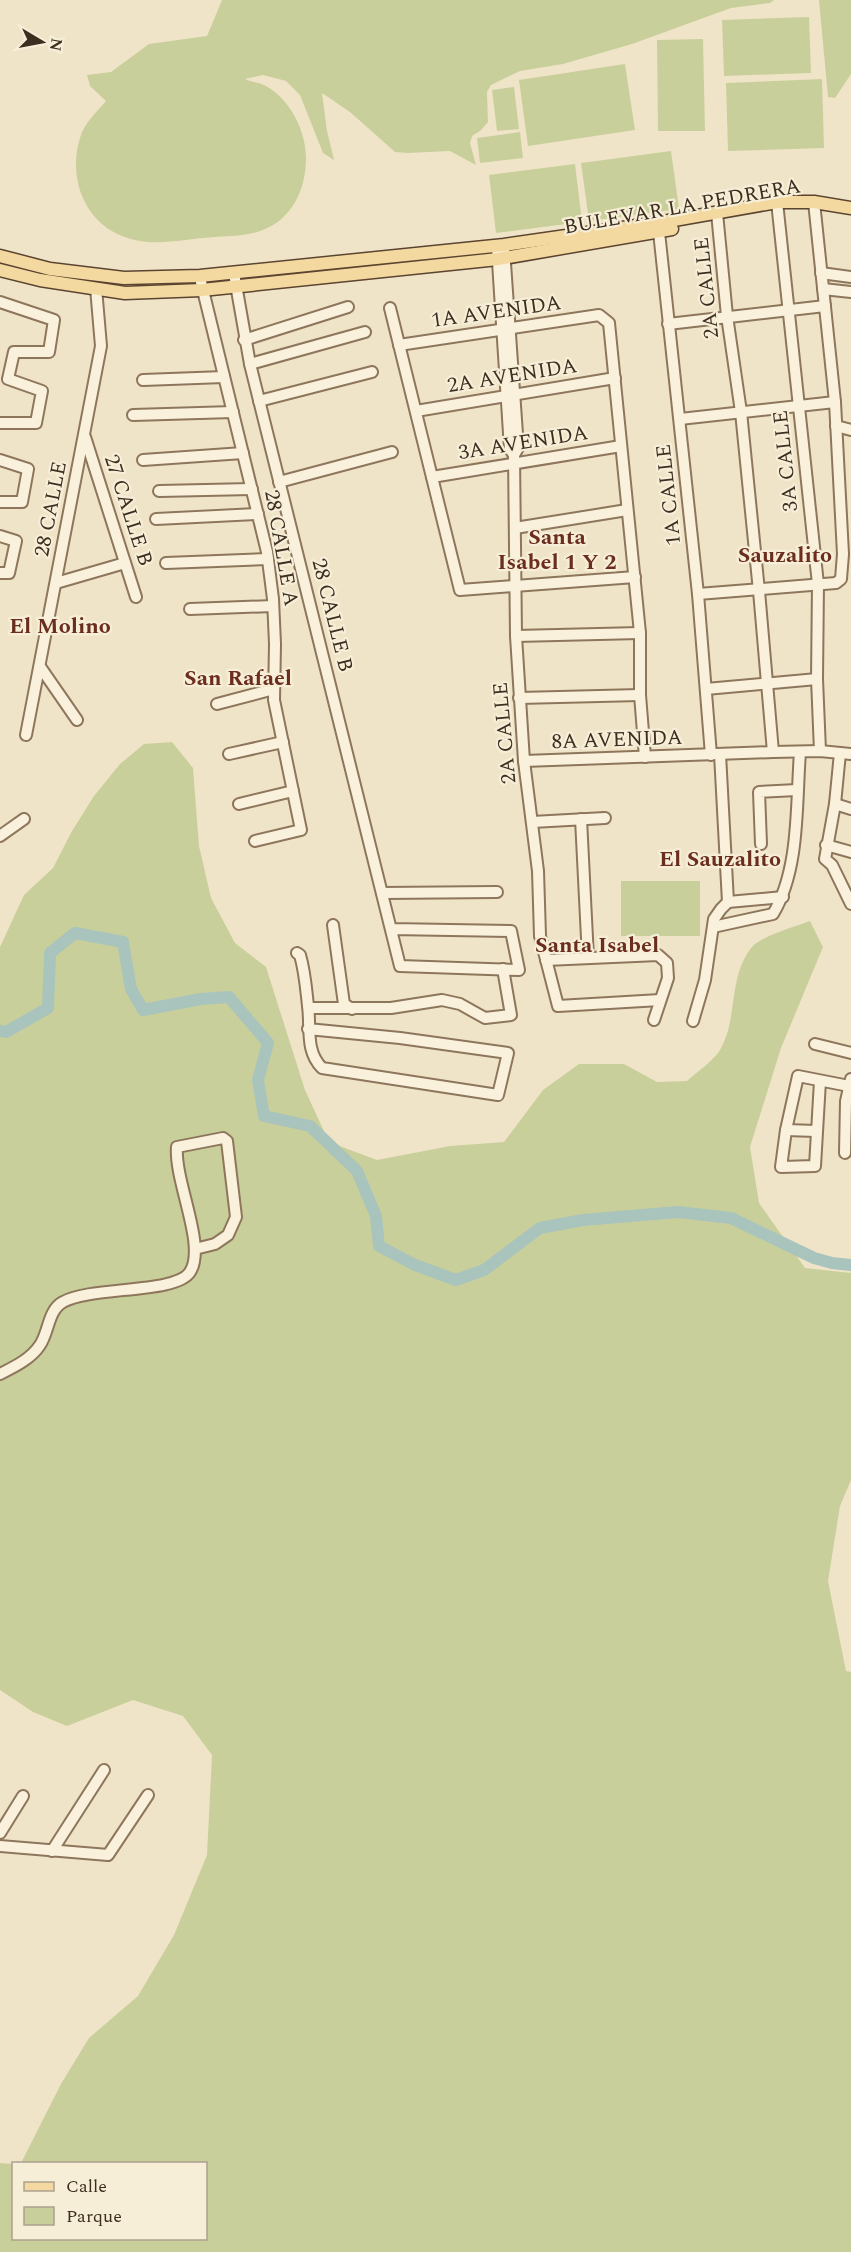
<svg xmlns="http://www.w3.org/2000/svg" width="851" height="2252" font-family="Spectral,serif">
  <style>
    .green { fill: #c9cf9b }
    .lines { fill: none; stroke-linecap: round; stroke-linejoin: round }
    .river { stroke: #a9c4bc; stroke-width: 12 }
    .minor-casing { stroke: #8d765c; stroke-width: 14 }
    .major-casing { stroke: #5b4430; stroke-width: 15 }
    .minor { stroke: #faf1dc; stroke-width: 10 }
    .major { stroke: #f3d9a0; stroke-width: 12 }
    .labels { text-anchor: middle; stroke-width: 4.5; stroke-linejoin: round; paint-order: stroke }
    .street-label { font-size: 21px; fill: #3d2e20; stroke: #f7eed8 }
    .neighbourhood-label { font-size: 22px; font-weight: bold; fill: #6b2e1e; stroke: #f7eed8 }
  </style>
  <rect width="100%" height="100%" fill="#f0e4c8"/>
  <g class="green">
    <path d="M222,0H774L770,3L731,8L632,44L563,64L520,71L491,85L487,92L488,122L480,131L472,136L470,143L476,165L450,151L408,153L395,152L350,112L322,93L327,131L334,160L323,153L300,95L286,81L263,75L245,79C250,82 259,82 266,86C290,99 306,131 306,158C306,193 289,225 253,233C237,237 219,236 203,238C180,240 154,246 131,239C86,227 67,180 80,138C84,123 97,112 106,101L90,86L87,75L111,72L149,44L207,36Z"/>
    <polygon points="819,0 851,0 851,74 835,98 828,97"/>
    <polygon points="809,17 811,73 724,76 722,20"/>
    <polygon points="703,39 705,131 658,131 657,40"/>
    <polygon points="625,64 635,130 528,146 519,80"/>
    <polygon points="822,79 824,148 728,151 726,83"/>
    <polygon points="514,87 519,129 497,131 492,90"/>
    <polygon points="520,132 523,158 480,163 477,138"/>
    <polygon points="671,151 679,209 589,221 581,163"/>
    <polygon points="575,164 582,222 496,233 489,175"/>
    <path d="M172,742L193,768L199,846L211,898L235,943L266,967L305,1090L329,1142L377,1160L450,1146L504,1142L543,1090L579,1064H624L657,1082L687,1081C697,1072 710,1063 718,1053C739,1022 727,979 751,948C761,936 794,927 810,921L823,947L781,1048L750,1147L759,1203L805,1268L851,1273V1480L840,1506L828,1581L846,1671L851,1672V2252H0V2163L13,2164L14,2238H206V2164L21,2163L61,2084L89,2038L138,1996L174,1935L207,1855L212,1755L183,1716L133,1700L67,1726L33,1712L0,1690V947L24,895L53,868L72,831L94,796L120,764L144,744Z"/>
    <rect x="621" y="881" width="79" height="55"/>
  </g>
  <g class="lines">
    <polyline class="river" points="0,1031 6,1032 48,1008 50,953 75,933 123,942 131,989 143,1010 201,999 229,997 268,1043 258,1080 264,1116 310,1126 357,1171 376,1216 379,1246 415,1265 456,1280 484,1270 540,1228 583,1220 678,1212 731,1218 814,1258 832,1263 851,1265"/>
    <g class="minor-casing">
      <g id="minor">
        <polyline points="777,202 818,584 817,679 820,751"/>
        <polyline points="717,213 727,316 741,412 759,591 773,752"/>
        <polyline points="659,232 698,594 711,755"/>
        <polyline points="497,246 510,449 514,455"/>
        <polyline points="504,249 518,448 514,455 516,636 524,761 538,871 540,936 558,1006 660,1000"/>
        <polyline points="821,273 851,277"/>
        <polyline points="235,279 250,364 400,966 519,970 511,931 391,929"/>
        <polyline points="201,282 267,552 273,599 275,644 274,700 301,830 255,841"/>
        <polyline points="823,289 851,292"/>
        <polyline points="0,302 54,320 49,352 14,352 8,379 42,391 36,423 0,423"/>
        <polyline points="390,308 460,590 635,577"/>
        <polyline points="668,324 825,306"/>
        <polyline points="244,340 348,307"/>
        <polyline points="399,345 599,315 609,323 640,633 640,695 645,757"/>
        <polyline points="250,364 365,332"/>
        <polyline points="143,380 224,377"/>
        <polyline points="259,401 372,372"/>
        <polyline points="416,411 615,378"/>
        <polyline points="133,415 233,412"/>
        <polyline points="680,419 835,402"/>
        <polyline points="836,426 851,430"/>
        <polyline points="85,437 136,597"/>
        <polyline points="0,460 28,469 22,502 0,502"/>
        <polyline points="143,460 243,453"/>
        <polyline points="432,477 621,446"/>
        <polyline points="279,482 392,452"/>
        <polyline points="159,491 252,489"/>
        <polyline points="156,519 258,514"/>
        <polyline points="515,528 627,510"/>
        <polyline points="0,536 16,541 9,573 0,573"/>
        <polyline points="166,563 268,559"/>
        <polyline points="56,583 125,563"/>
        <polyline points="698,594 836,583 841,579 843,554 835,402 814,202"/>
        <polyline points="190,609 273,606"/>
        <polyline points="516,636 640,633"/>
        <polyline points="41,668 77,720"/>
        <polyline points="706,689 817,679"/>
        <polyline points="519,698 640,695"/>
        <polyline points="217,704 274,689"/>
        <polyline points="26,735 101,346 96,288"/>
        <polyline points="840,753 835,804 825,859 832,865 851,904"/>
        <polyline points="229,754 283,742"/>
        <polyline points="720,754 728,902"/>
        <polyline points="524,761 773,752 820,751 851,754"/>
        <polyline points="239,804 293,791"/>
        <polyline points="835,804 851,809"/>
        <polyline points="581,819 588,958"/>
        <polyline points="532,822 605,818"/>
        <polyline points="0,836 24,819"/>
        <polyline points="761,844 759,792 797,790"/>
        <polyline points="826,845 851,852"/>
        <polyline points="382,893 497,892"/>
        <polyline points="728,902 783,897"/>
        <polyline points="333,925 344,1004 352,1009"/>
        <path d="M713,927L773,914C800,869 796,804 800,752"/>
        <path d="M297,953L300,955C305,972 306,988 308,1006C311,1028 305,1051 322,1068L498,1095L508,1053L400,1038L308,1029"/>
        <polyline points="546,960 658,955 667,963 668,978 654,1020"/>
        <polyline points="309,1008 391,1008 442,1000 460,1004 485,1018 511,1015 503,969"/>
        <polyline points="693,1021 705,980 714,919 721,909 728,902"/>
        <polyline points="815,1044 851,1053"/>
        <polyline points="820,1081 815,1166 781,1167 786,1130 798,1076 849,1086"/>
        <polyline points="786,1130 816,1131"/>
        <polyline points="845,1153 846,1101 851,1079"/>
        <path d="M0,1374C14,1367 31,1359 40,1345C49,1332 48,1310 63,1302C91,1286 176,1294 190,1272C207,1246 174,1181 177,1147L223,1138L227,1141L236,1217L228,1235L215,1244L195,1249"/>
        <polyline points="0,1833 23,1796"/>
        <polyline points="0,1846 108,1855 148,1795"/>
        <polyline points="52,1851 104,1770"/>
      </g>
    </g>
    <g class="major-casing">
      <g id="major">
        <polyline points="0,256 50,269 124,278 200,276 504,245 657,223 777,202 814,202 851,208"/>
        <polyline points="0,270 40,280 125,293 202,290 498,259 672,229"/>
      </g>
    </g>
    <use href="#minor" class="minor"/>
    <use href="#major" class="major"/>
  </g>
  <g class="labels">
    <g class="street-label">
      <text transform="translate(682 206) rotate(-10)" y="7">BULEVAR LA PEDRERA</text>
      <text transform="translate(706 288) rotate(-96)" y="7">2A CALLE</text>
      <text transform="translate(496 311) rotate(-8)" y="7">1A AVENIDA</text>
      <text transform="translate(512 375) rotate(-9)" y="7">2A AVENIDA</text>
      <text transform="translate(523 442) rotate(-9)" y="7">3A AVENIDA</text>
      <text transform="translate(785 461) rotate(-96)" y="7">3A CALLE</text>
      <text transform="translate(668 495) rotate(-96)" y="7">1A CALLE</text>
      <text transform="translate(50 509) rotate(-79)" y="7">28 CALLE</text>
      <text transform="translate(129 510) rotate(72)" y="7">27 CALLE B</text>
      <text transform="translate(282 548) rotate(80)" y="7">28 CALLE A</text>
      <text transform="translate(333 615) rotate(76)" y="7">28 CALLE B</text>
      <text transform="translate(504 733) rotate(-95)" y="7">2A CALLE</text>
      <text transform="translate(617 739) rotate(-2)" y="7">8A AVENIDA</text>
    </g>
    <g class="neighbourhood-label">
      <text x="557" y="544">Santa<tspan x="557" dy="25">Isabel 1 Y 2</tspan></text>
      <text x="785" y="562">Sauzalito</text>
      <text x="60" y="633">El Molino</text>
      <text x="238" y="685">San Rafael</text>
      <text x="720" y="866">El Sauzalito</text>
      <text x="597" y="952">Santa Isabel</text>
    </g>
  </g>
  <rect x="12" y="2162" width="195" height="78" fill="#f7eed8" stroke="#ada18e" stroke-width="1.5"/>
  <rect x="24" y="2182" width="30" height="9" fill="#f3d9a0" stroke="#ada18e" stroke-width="1.5"/>
  <text x="66" y="2192" font-size="18" fill="#3d2e20">Calle</text>
  <rect x="24" y="2207" width="30" height="18" fill="#c9cf9b" stroke="#ada18e" stroke-width="1.5"/>
  <text x="66" y="2222" font-size="18" fill="#3d2e20">Parque</text>
  <g transform="translate(42 42) rotate(100)" stroke="#f7eed8" stroke-width="4.5" paint-order="stroke">
  <path d="M0-4.5L10 22L0 15L-10 22Z" fill="#3d2e20"/>
  <text y="-9" font-size="16" font-weight="bold" text-anchor="middle" fill="#3d2e20">N</text>
  </g>
</svg>
